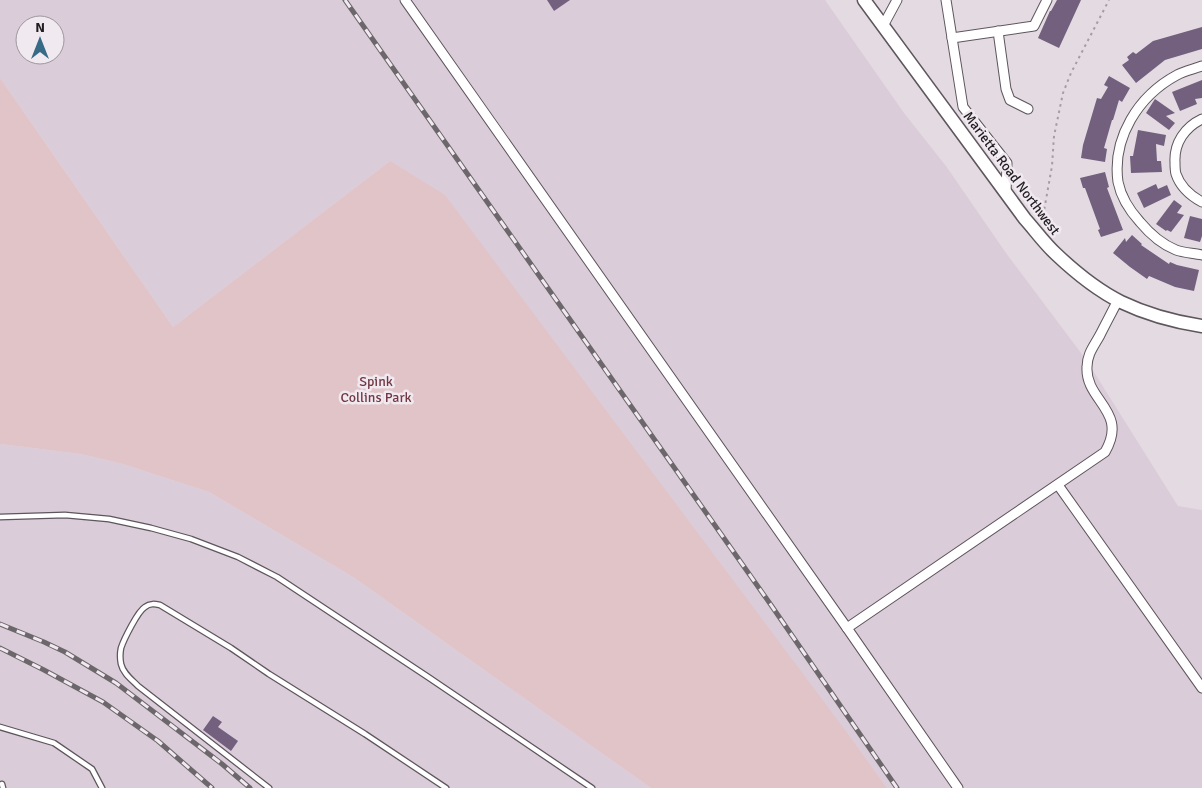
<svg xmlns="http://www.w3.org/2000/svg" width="1202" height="788" font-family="Signika,sans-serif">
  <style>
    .built { fill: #dbccd9; fill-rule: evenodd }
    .green { fill: #e1c4c7 }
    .building { fill: #73607f }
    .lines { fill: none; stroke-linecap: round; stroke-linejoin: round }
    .lane-casing { stroke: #5d565c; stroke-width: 7 }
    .street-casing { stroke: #5d565c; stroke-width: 11 }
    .secondary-casing { stroke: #5d565c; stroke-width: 15 }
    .path { stroke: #a49da2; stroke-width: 2; stroke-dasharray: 2.5 4; stroke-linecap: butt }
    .lane { stroke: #fff; stroke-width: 4.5 }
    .street { stroke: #fff; stroke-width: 9 }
    .secondary { stroke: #fff; stroke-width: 12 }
    .rail-casing { stroke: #6c676b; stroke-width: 5 }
    .rail { stroke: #f1e9f0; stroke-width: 3; stroke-dasharray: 9; stroke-linecap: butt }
    .labels { text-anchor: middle; stroke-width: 5; stroke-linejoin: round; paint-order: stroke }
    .street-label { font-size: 14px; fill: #201d20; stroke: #f1e9f0 }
    .park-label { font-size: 14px; fill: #723842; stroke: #f1e9f0 }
  </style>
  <rect width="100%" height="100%" fill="#e4dbe2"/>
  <g class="built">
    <path d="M0,0H825L904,113L946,166L1006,253L1087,361L1178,506L1202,510V788H887L857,746L390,161L173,327L0,78ZM25,25H55V55H25Z"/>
    <polygon points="0,444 81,454 123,464 209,492 304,548 353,577 651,788 0,788"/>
  </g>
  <polygon class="green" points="0,78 173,327 390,161 445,195 857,746 887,788 651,788 353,577 304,548 209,492 123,464 81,454 0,444"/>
  <g class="building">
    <polygon points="547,0 570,0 554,11"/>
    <polygon points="1057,0 1081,0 1059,48 1038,38 1050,11 1051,11"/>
    <polygon points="1202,27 1202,49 1165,60 1136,83 1122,65 1129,60 1127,57 1133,52 1136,54 1153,41"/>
    <polygon points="1109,76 1130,88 1122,102 1119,100 1113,120 1112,120 1104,148 1107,149 1105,162 1081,158 1083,145 1097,98 1101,99 1108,87 1104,85"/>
    <polygon points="1202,80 1202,98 1195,99 1197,104 1180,111 1172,92"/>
    <polygon points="1155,99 1175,113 1166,116 1175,123 1169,130 1146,113"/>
    <polygon points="1138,130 1166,135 1164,146 1156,144 1157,161 1161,161 1162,172 1131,173 1130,156 1133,156"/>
    <polygon points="1105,172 1109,187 1107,188 1123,230 1101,237 1098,230 1100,229 1085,188 1083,188 1080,178"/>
    <polygon points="1156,184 1158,189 1167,185 1171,195 1144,208 1137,193"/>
    <polygon points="1174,200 1182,206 1177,213 1184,215 1171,232 1167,230 1166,231 1156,224"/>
    <polygon points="1190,216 1202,219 1202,236 1200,242 1184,238"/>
    <polygon points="1132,235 1142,244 1141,245 1169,264 1170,262 1177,265 1199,270 1194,291 1175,287 1149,276 1147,279 1130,267 1113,253 1125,238 1126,242"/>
    <polygon points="213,716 222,722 218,727 238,741 231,751 203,730"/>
  </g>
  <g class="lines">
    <g class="lane-casing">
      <g id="lane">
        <polyline points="0,517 65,515 109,519 151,528 191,539 238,557 277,577 428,677 592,788"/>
        <polyline points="0,727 54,743 92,769 102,788"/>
        <polyline points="2,784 3,788"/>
        <path d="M269,788L138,686C131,679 123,673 121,664C120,659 120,653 121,648C124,639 138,611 145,607C150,603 155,604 160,605L231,648L269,674L365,734L446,788"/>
      </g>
    </g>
    <g class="street-casing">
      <g id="street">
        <polyline points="405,0 847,628 958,788"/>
        <polyline points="946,0 963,107 1007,163 1006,193"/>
        <polyline points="883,26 897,0"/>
        <polyline points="998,31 1006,89 1010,100 1028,109"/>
        <polyline points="952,38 1034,26 1047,0"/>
        <path d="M1202,66C1194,69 1184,71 1177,75C1138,96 1112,138 1118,182C1121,197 1130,211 1140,222C1150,234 1161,244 1176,250C1184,253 1194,253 1202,255"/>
        <path d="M1202,119C1185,127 1174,143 1175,162C1175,166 1175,171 1176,174C1180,186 1191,196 1202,202"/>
        <polyline points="1058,485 1202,688"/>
        <path d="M847,628L1105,452C1129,411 1085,401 1087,367C1087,354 1094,346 1100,335C1106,323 1112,312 1118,300"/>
      </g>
    </g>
    <g class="secondary-casing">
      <path id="secondary" d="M864,0L1025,219C1035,230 1044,243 1056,254C1075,272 1097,290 1121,302C1146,314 1175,322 1202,326"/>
    </g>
    <polyline class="path" points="1042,222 1052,166 1054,136 1063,93 1071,73 1109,0"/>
    <use href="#lane" class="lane"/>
    <use href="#street" class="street"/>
    <use href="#secondary" class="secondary"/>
    <g class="rail-casing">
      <g id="rail">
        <polyline points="345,0 771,605 897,788"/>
        <polyline points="0,624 44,642 65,652 116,683 222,764 250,788"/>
        <polyline points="0,648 44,670 103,702 158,741 212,788"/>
      </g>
    </g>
    <use href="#rail" class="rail"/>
  </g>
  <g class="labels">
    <g class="street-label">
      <text transform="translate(1012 173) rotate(53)" y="5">Marietta Road Northwest</text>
    </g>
    <g class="park-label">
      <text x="376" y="386">Spink<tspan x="376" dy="16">Collins Park</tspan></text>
    </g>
  </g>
  <g transform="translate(40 40)"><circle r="24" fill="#f1e9f0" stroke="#9d979d"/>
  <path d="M0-4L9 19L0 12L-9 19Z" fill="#366a87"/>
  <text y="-8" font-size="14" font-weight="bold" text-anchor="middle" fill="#201d20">N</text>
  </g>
</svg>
